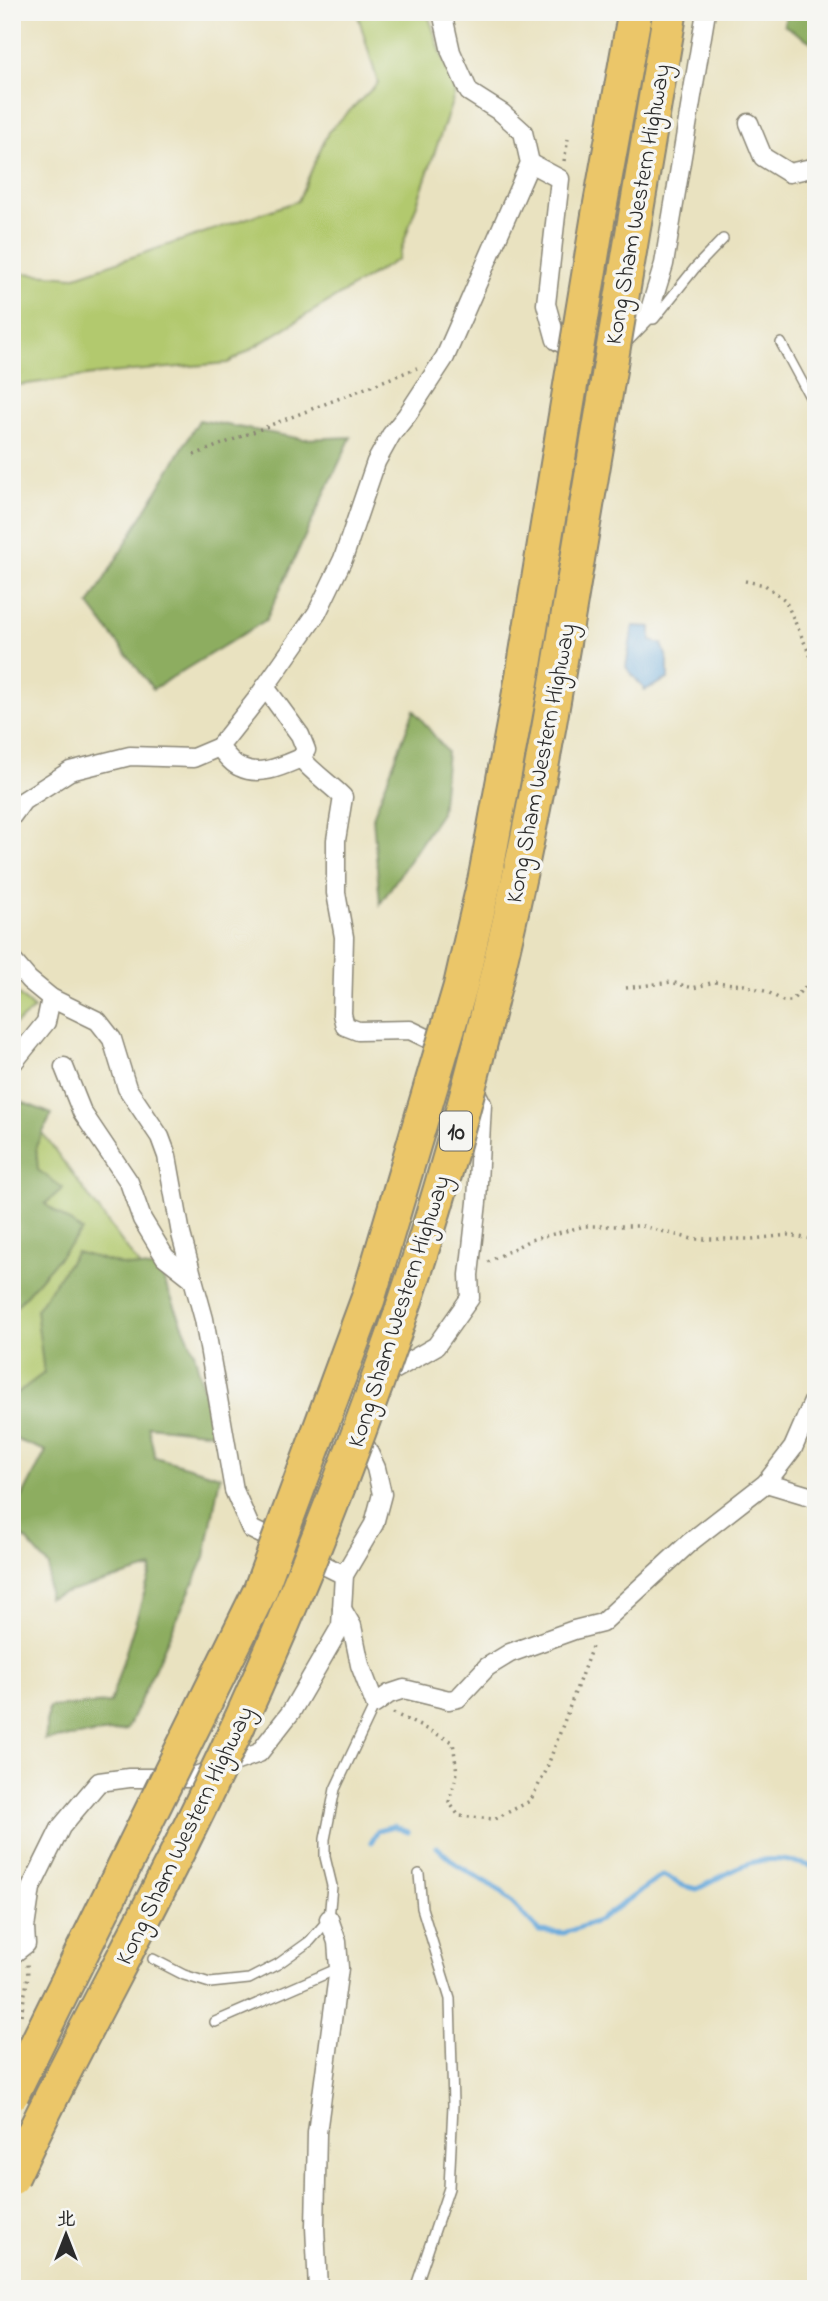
<svg xmlns="http://www.w3.org/2000/svg" width="828" height="2301" font-family="'Indie Flower','LXGW WenKai TC',sans-serif">
  <style>
    .green { fill: #b2c96e; stroke: #6e7a4c; stroke-width: 2 }
    .forest { fill: #8dad61; stroke: #5c6c46; stroke-width: 2 }
    .water { fill: #66a9db; stroke: #486a83; stroke-width: 2 }
    .lines { fill: none; stroke-linecap: round; stroke-linejoin: round }
    .stream { stroke: #66a9db; stroke-width: 5 }
    .lane-casing { stroke: #8a8676; stroke-width: 12 }
    .street-casing { stroke: #8a8676; stroke-width: 21 }
    .path { stroke: #8a8676; stroke-width: 3.5; stroke-dasharray: 2 5; stroke-linecap: butt }
    .lane { stroke: #fff; stroke-width: 9 }
    .street { stroke: #fff; stroke-width: 18 }
    .highway-bridge-casing { stroke: #8a8676; stroke-width: 37; stroke-linecap: butt }
    .highway-bridge { stroke: #ebc669; stroke-width: 33 }
    .labels { text-anchor: middle; stroke-width: 7; stroke-linejoin: round; paint-order: stroke }
    .shield { fill: #f6f6f2; stroke: #686867; stroke-width: 2 }
    .shield-label { font-size: 23px; font-weight: bold; fill: #2b2b2b }
    .street-label { font-size: 24px; fill: #2b2b2b; stroke: #f6f6f2 }
  </style>
  <rect width="100%" height="100%" fill="#f6f6f2"/>
  <filter id="ink" filterUnits="userSpaceOnUse"><feTurbulence type="fractalNoise" baseFrequency=".0143" numOctaves="2"/><feDisplacementMap in="SourceGraphic" scale="14" xChannelSelector="R" yChannelSelector="G"/><feConvolveMatrix kernelMatrix="1 2 1 2 8 2 1 2 1" color-interpolation-filters="sRGB"/></filter>
  <filter id="wash" filterUnits="userSpaceOnUse"><feTurbulence type="fractalNoise" baseFrequency=".00686" numOctaves="4" result="noise"/><feDisplacementMap in="SourceGraphic" scale="28" xChannelSelector="R" yChannelSelector="G"/><feGaussianBlur stdDeviation="1.57" result="paint"/><feColorMatrix in="noise" values="0 0 0 0 0 0 0 0 0 0 0 0 0 0 0 0 0 1.4 0 .05"/><feComposite in="paint" operator="in"/></filter>
  <g filter="url(#wash)">
    <rect width="100%" height="100%" fill="#e9e2c0"/>
    <g class="green">
      <polygon points="357,12 427,12 455,93 398,259 228,363 108,373 12,386 12,272 73,277 298,201 328,132 378,83"/>
      <polygon points="12,989 34,1009 12,1027"/>
      <polygon points="38,1127 149,1279 12,1432 12,1135"/>
    </g>
    <g class="forest">
      <polygon points="787,12 816,12 816,45 784,25"/>
      <polygon points="199,420 303,439 351,437 266,620 153,689 89,605"/>
      <polygon points="414,710 447,752 441,813 380,904 373,817"/>
      <polygon points="19,1101 52,1114 36,1146 38,1170 63,1188 45,1204 82,1231 13,1310 12,1104"/>
      <polygon points="76,1252 122,1265 159,1269 194,1351 214,1433 148,1426 155,1457 220,1476 205,1557 127,1730 45,1740 49,1707 110,1703 152,1568 48,1598 49,1566 12,1524 12,1517 46,1451 12,1438 12,1397 44,1373 36,1310"/>
    </g>
    <polygon class="water" points="633,626 651,627 651,641 662,644 668,661 668,679 645,690 626,667"/>
    <g class="lines">
      <g class="stream">
        <polyline points="371,1842 378,1830 394,1826 408,1832"/>
        <path d="M437,1847L457,1865L501,1891L539,1931L564,1933L600,1920L663,1875L684,1886L697,1889C745,1866 758,1848 816,1868"/>
      </g>
    </g>
  </g>
  <g filter="url(#ink)">
    <g class="lines">
      <g class="lane-casing">
        <g id="lane">
          <polyline points="649,319 654,319 695,268 723,239"/>
          <polyline points="781,343 810,397 816,401"/>
          <polyline points="153,1959 184,1975 210,1983 249,1979 278,1964 310,1941 329,1919 332,1886 325,1857 325,1839 335,1789 375,1704"/>
          <polyline points="215,2022 339,1968"/>
          <polyline points="415,2289 449,2188 453,2105 450,1999 422,1908 419,1874"/>
        </g>
      </g>
      <g class="street-casing">
        <g id="street">
          <polyline points="749,123 763,157 789,173 816,167"/>
          <polyline points="530,163 560,179 546,304 556,340 579,353"/>
          <polyline points="619,344 649,313 664,264 706,12"/>
          <polyline points="265,687 300,735 306,750 301,758"/>
          <polyline points="12,816 23,801 70,771 130,756 193,758 219,747"/>
          <polyline points="12,960 29,980 51,998 98,1021 112,1039 127,1088 160,1137 167,1156 181,1234 193,1279"/>
          <polyline points="12,1064 46,1022 51,998"/>
          <polyline points="64,1067 82,1112 129,1182 142,1219 165,1257 193,1279 204,1319 234,1490 251,1529 344,1575"/>
          <path d="M382,1377L436,1346L470,1298L469,1275L477,1202L482,1104L463,1066L435,1042L410,1030L358,1031L345,1026L342,1014L344,937L336,893V840L343,797C329,783 313,773 301,758C282,766 260,777 240,767C232,764 225,754 219,747L256,700L317,613L343,559L376,462L391,435L407,415L445,357L530,163L523,132L502,113L469,92L451,52L442,12"/>
          <polyline points="766,1483 816,1498"/>
          <polyline points="342,1609 352,1626 360,1665 375,1704 389,1694 404,1689 449,1700 458,1698 487,1667 510,1653 574,1630 602,1623 689,1543 766,1483 793,1448 816,1395"/>
          <polyline points="12,1955 26,1944 25,1928 31,1888 61,1827 99,1782 129,1778 190,1778 259,1753 291,1712 341,1626 344,1575 374,1524 382,1494 376,1468 359,1432"/>
          <polyline points="318,2289 315,2227 317,2133 339,1968 337,1942 329,1919"/>
        </g>
      </g>
      <g class="path">
        <polyline points="564,161 568,139"/>
        <polyline points="194,455 417,368"/>
        <polyline points="745,581 765,585 785,600 816,668"/>
        <polyline points="626,988 671,982 693,988 714,982 744,985 768,992 783,1001 791,1001 807,985 816,980"/>
        <polyline points="488,1262 530,1240 585,1226 642,1226 692,1239 752,1239 788,1235 816,1240"/>
        <polyline points="393,1713 453,1742 457,1773 449,1802 459,1816 495,1819 530,1801 545,1773 593,1644"/>
        <polyline points="21,2015 28,1976 27,1964"/>
      </g>
      <use href="#lane" class="lane"/>
      <use href="#street" class="street"/>
      <g class="highway-bridge-casing">
        <g id="highway-bridge">
          <polyline points="12,2094 260,1591 368,1299 460,988 485,879 524,668 599,212 635,12"/>
          <path d="M12,2178C65,2064 127,1954 183,1841C265,1677 334,1507 394,1334C448,1179 489,1019 523,859C548,743 566,626 586,509C614,344 642,178 670,12"/>
        </g>
      </g>
      <use href="#highway-bridge" class="highway-bridge"/>
    </g>
  </g>
  <g class="labels">
    <rect class="shield" x="440" y="1111.5" width="32" height="39" rx="5"/>
    <g class="shield-label">
      <text x="456" y="1139">10</text>
    </g>
    <g class="street-label">
      <text transform="translate(637 204) rotate(-80)" y="8">Kong Sham Western Highway</text>
      <text transform="translate(540 763) rotate(-79)" y="8">Kong Sham Western Highway</text>
      <text transform="translate(398 1311) rotate(-72)" y="8">Kong Sham Western Highway</text>
      <text transform="translate(184 1835) rotate(-64)" y="8">Kong Sham Western Highway</text>
    </g>
  </g>
  <rect width="828" height="2301" fill="none" stroke="#f6f6f2" stroke-width="42"/>
  <g transform="translate(66 2235)" stroke="#f6f6f2" stroke-width="5" paint-order="stroke">
  <path d="M0-5L12 26L0 18L-12 26Z" fill="#2b2b2b"/>
  <text y="-10" font-size="19" font-weight="bold" text-anchor="middle" fill="#2b2b2b">北</text>
  </g>
</svg>
